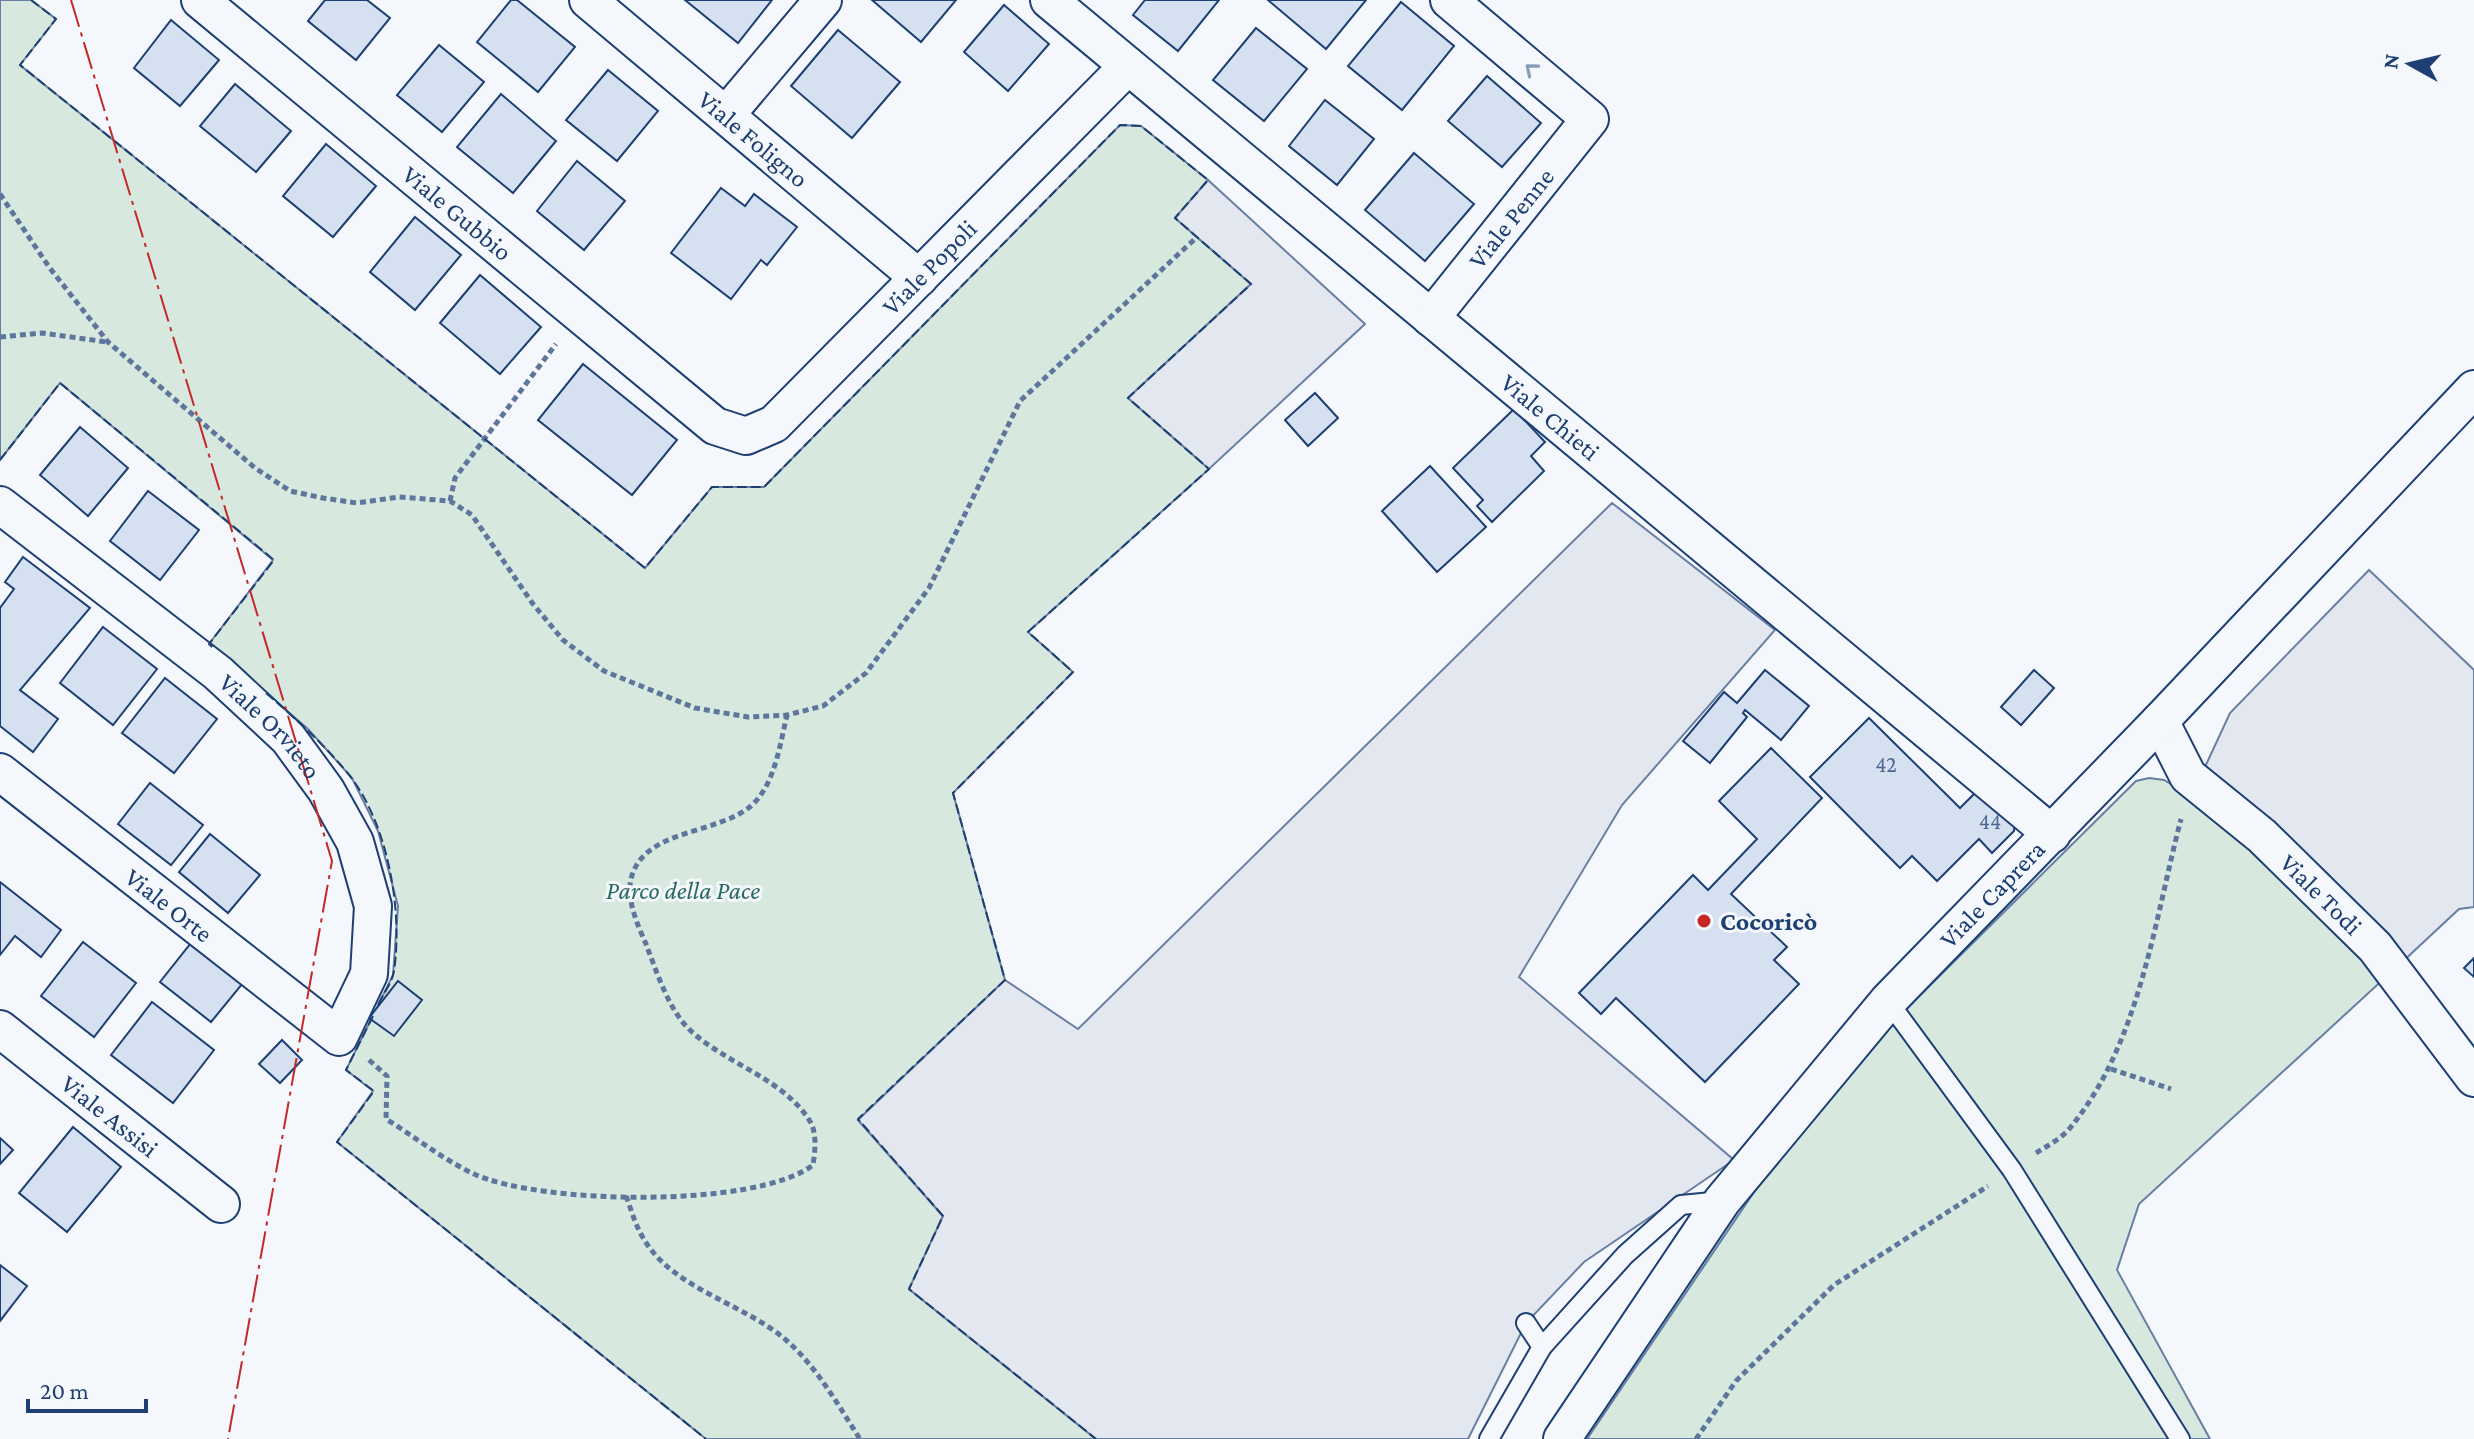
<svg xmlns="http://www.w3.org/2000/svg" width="2474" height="1439" font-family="'Crimson Pro',serif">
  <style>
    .green { fill: #d7e8df; stroke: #687fa3; stroke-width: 2 }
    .parking { fill: #e3e8f0; stroke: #687fa3; stroke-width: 2 }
    .building { fill: #d5e0f0; stroke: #1d3f73; stroke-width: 2 }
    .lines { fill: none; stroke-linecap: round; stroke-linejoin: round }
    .service-casing { stroke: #1d3f73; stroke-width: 22 }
    .minor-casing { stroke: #1d3f73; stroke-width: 40 }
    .path { stroke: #5e769c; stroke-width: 5; stroke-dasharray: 6 4; stroke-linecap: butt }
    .service { stroke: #f4f7fb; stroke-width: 18 }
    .minor { stroke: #f4f7fb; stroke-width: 36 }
    .fence { stroke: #1d3f73; stroke-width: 2; stroke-dasharray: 10 4; stroke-linecap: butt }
    .power { stroke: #c62828; stroke-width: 2; stroke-dasharray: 28 6 4 6; stroke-linecap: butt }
    .oneway { stroke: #889bb7 }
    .poi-dot { fill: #c62828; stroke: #f4f7fb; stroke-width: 3 }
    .labels { text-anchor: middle; stroke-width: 6; stroke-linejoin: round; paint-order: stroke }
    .number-label { font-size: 22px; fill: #4b6792 }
    .street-label { font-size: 26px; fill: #1d3f73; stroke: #f4f7fb }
    .park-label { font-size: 26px; font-style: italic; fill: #2c6c60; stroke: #f4f7fb }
    .poi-label { font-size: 26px; font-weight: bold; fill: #1d3f73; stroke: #f4f7fb; text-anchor: start }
  </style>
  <rect width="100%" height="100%" fill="#f4f7fb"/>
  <g class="green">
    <polygon points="0,0 31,0 56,19 20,65 645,568 712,487 764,487 1120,125 1141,126 1208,180 1176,219 1251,284 1128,398 1209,469 1028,632 1073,672 953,793 1005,980 858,1120 943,1216 910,1290 1096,1439 706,1439 337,1142 373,1091 346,1070 393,975 398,906 378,831 352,778 308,729 209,644 273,560 60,383 0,460"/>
    <polygon points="2149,778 2164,780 2199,801 2388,975 2139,1204 2117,1270 2210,1439 1587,1439 1796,1130 1875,1040 2136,781"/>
  </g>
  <g class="parking">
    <polygon points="1208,180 1365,324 1209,469 1128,398 1251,284 1175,218"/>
    <polygon points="1612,503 1775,630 1622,805 1519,977 1734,1160 1584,1262 1526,1323 1468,1439 1096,1439 909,1289 943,1216 858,1120 1005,980 1078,1029"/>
    <polygon points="2369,570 2474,670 2474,907 2459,909 2399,965 2205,767 2230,713"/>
  </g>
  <g class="building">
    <polygon points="325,0 367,0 390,18 356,60 308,21"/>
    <polygon points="511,0 517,0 575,47 538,92 477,42"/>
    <polygon points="685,0 772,0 738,43"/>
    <polygon points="872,0 956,0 921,42"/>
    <polygon points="1145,0 1219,0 1178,51 1133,15"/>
    <polygon points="1268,0 1366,0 1326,49"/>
    <polygon points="1401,2 1454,46 1402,110 1348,66"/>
    <polygon points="1004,5 1049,44 1008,91 964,52"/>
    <polygon points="171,20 219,60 180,106 134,68"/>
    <polygon points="1256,28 1307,69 1264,121 1213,80"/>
    <polygon points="838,30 900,82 852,138 791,86"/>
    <polygon points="439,45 484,82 442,132 397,95"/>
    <polygon points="608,70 658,111 617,161 566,120"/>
    <polygon points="1487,76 1541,123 1502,167 1448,121"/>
    <polygon points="235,84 291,131 256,172 200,126"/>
    <polygon points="501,94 556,141 513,193 457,147"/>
    <polygon points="1325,100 1374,139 1337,185 1289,146"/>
    <polygon points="326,144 376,186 333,237 283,196"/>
    <polygon points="1414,153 1474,204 1425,261 1365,210"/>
    <polygon points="577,161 625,201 584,250 537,211"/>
    <polygon points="721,188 745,206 754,194 797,227 767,265 761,260 731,299 671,253"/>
    <polygon points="415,217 461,255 415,310 370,272"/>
    <polygon points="480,275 541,327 500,374 440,323"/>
    <polygon points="583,364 677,440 632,495 538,420"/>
    <polygon points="1315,393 1338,418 1308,446 1285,420"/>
    <polygon points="1514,409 1545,442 1531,456 1544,471 1492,522 1477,506 1483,500 1453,468"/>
    <polygon points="80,427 128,468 88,516 40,475"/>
    <polygon points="1430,466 1486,527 1437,572 1382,511"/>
    <polygon points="148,491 199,530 160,580 110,541"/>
    <polygon points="23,557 90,608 20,690 58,719 33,752 0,726 0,608 14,589 5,582"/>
    <polygon points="103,627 157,669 113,725 60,683"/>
    <polygon points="1765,670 1809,706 1781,740 1745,710 1743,713 1747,717 1710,763 1683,741 1724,692 1737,703"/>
    <polygon points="2034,670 2054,688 2021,725 2001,707"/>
    <polygon points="165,678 217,719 174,773 122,733"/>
    <polygon points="1869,718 1960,808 1986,782 2016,813 2014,831 1992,853 1979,839 1937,881 1912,856 1900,868 1810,777"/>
    <polygon points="1771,748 1822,798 1731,894 1787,947 1774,960 1799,984 1705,1082 1616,998 1601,1014 1579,993 1693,875 1708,890 1757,839 1719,801"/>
    <polygon points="150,783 203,825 171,865 118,824"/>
    <polygon points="210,834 260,875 228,913 179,872"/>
    <polygon points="0,882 61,930 41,957 15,936 0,955"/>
    <polygon points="83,942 136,983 94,1037 41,996"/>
    <polygon points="191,943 243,983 211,1022 160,982"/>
    <polygon points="2474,958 2474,977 2464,968"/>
    <polygon points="398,981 422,1000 394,1036 369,1018"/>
    <polygon points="152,1002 214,1050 173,1103 111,1055"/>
    <polygon points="282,1040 302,1060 280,1083 259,1064"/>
    <polygon points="73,1127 121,1167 67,1232 19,1193"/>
    <polygon points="0,1138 13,1150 0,1164"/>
    <polygon points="0,1265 27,1286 0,1321"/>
  </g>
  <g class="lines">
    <g class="service-casing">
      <g id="service">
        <polyline points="1888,1001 2012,1170 2180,1439"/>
        <polyline points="1526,1323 1542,1347"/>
        <polyline points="1489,1439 1542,1347 1625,1255 1681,1205 1722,1201"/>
      </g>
    </g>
    <g class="minor-casing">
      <g id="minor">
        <path id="s1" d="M200,0L715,426L746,436L774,424L1128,66"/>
        <path id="s2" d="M588,0L919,278"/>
        <path id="s3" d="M1049,0L2052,834"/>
        <polyline points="726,115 823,0"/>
        <path id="s4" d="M1431,318L1590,119L1449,0"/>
        <path id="s5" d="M0,505L218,673L288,738L326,790L355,842L373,906L369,974L339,1037L0,772"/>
        <path id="s6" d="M2160,721L2188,776L2262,836L2375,947L2474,1078"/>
        <path id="s7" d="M0,1029L221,1204"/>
        <path id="s8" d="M1562,1439L1722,1201L1888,1001L2160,721L2474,389"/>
      </g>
    </g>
    <g class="path">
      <polyline points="0,194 49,267 108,342 255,468 290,491 323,498 357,503 399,497 450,501 472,515 533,604 563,640 604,671 695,708 748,717 787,715 823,706 866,673 929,588 1020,401 1197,237"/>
      <polyline points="0,337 42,333 107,342"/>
      <polyline points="450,501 455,478 556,344"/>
      <path d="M369,1060L387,1076L386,1119C415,1137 444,1160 474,1174C539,1204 755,1209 813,1165C815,1152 817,1135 811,1123C784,1077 721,1063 686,1026C667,1005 656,970 646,944C638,926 626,899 631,879C643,828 719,835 752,805C775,784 780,744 787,715"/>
      <polyline points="2111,1069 2171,1089"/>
      <path d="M2036,1153C2047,1146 2062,1138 2070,1128C2140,1043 2154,922 2181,819"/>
      <path d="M626,1196C631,1209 635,1224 642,1236C671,1289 742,1302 786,1340C817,1367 838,1405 860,1439"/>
      <polyline points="1696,1439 1736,1381 1834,1285 1988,1186"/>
    </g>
    <use href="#service" class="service"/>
    <use href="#minor" class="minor"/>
    <g class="fence">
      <polyline points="31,0 56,19 20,65 645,568 712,487 764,487 1120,125 1141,126 1208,180 1175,218 1251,284 1128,398 1209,469 1028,632 1073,672 953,793 1005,980 858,1119 943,1216 909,1289 1096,1439"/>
      <polyline points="0,460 60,383 274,560 209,644 214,649"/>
      <path d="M266,693C296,719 325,745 350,776C388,825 403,911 394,971C392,983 383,994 378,1005"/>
      <polyline points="373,1016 346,1070 374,1091 337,1142 706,1439"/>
    </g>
    <polyline class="power" points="71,0 332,861 228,1439"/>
  </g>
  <defs><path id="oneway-chevron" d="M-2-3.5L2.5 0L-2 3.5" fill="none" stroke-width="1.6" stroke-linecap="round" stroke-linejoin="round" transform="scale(2)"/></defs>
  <use class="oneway" href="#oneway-chevron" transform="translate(1531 69) rotate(-140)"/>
  <circle class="poi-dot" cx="1704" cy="921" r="8"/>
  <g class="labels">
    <g class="number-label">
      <text x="1886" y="772">42</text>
      <text x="1990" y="829">44</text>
    </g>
    <g class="street-label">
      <text dy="9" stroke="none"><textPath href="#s2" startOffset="216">Viale Foligno</textPath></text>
      <text dy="9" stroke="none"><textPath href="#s1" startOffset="334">Viale Gubbio</textPath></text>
      <text dy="9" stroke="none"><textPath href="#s4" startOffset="128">Viale Penne</textPath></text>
      <text dy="9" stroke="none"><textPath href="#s1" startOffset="952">Viale Popoli</textPath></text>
      <text dy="9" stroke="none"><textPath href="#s3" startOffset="652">Viale Chieti</textPath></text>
      <text dy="9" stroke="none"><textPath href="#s5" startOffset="350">Viale Orvieto</textPath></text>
      <text dy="9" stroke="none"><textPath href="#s8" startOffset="696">Viale Caprera</textPath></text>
      <text dy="9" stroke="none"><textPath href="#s6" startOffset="240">Viale Todi</textPath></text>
      <text transform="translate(169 905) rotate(38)" y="9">Viale Orte</text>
      <text dy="9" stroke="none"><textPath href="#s7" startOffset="140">Viale Assisi</textPath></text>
    </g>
    <g class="park-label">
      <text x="683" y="899">Parco della Pace</text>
    </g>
    <g class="poi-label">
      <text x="1720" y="930">Cocoricò</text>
    </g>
  </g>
  <g transform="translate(2410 64) rotate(278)" stroke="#f4f7fb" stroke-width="6" paint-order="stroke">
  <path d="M0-6L14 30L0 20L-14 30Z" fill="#1d3f73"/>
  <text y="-12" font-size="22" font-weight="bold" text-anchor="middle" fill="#1d3f73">N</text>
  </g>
  <path d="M28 1399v12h118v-12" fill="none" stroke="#1d3f73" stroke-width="4"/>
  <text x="40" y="1399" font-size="24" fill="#1d3f73" stroke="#f4f7fb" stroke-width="6" paint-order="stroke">20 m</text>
</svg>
